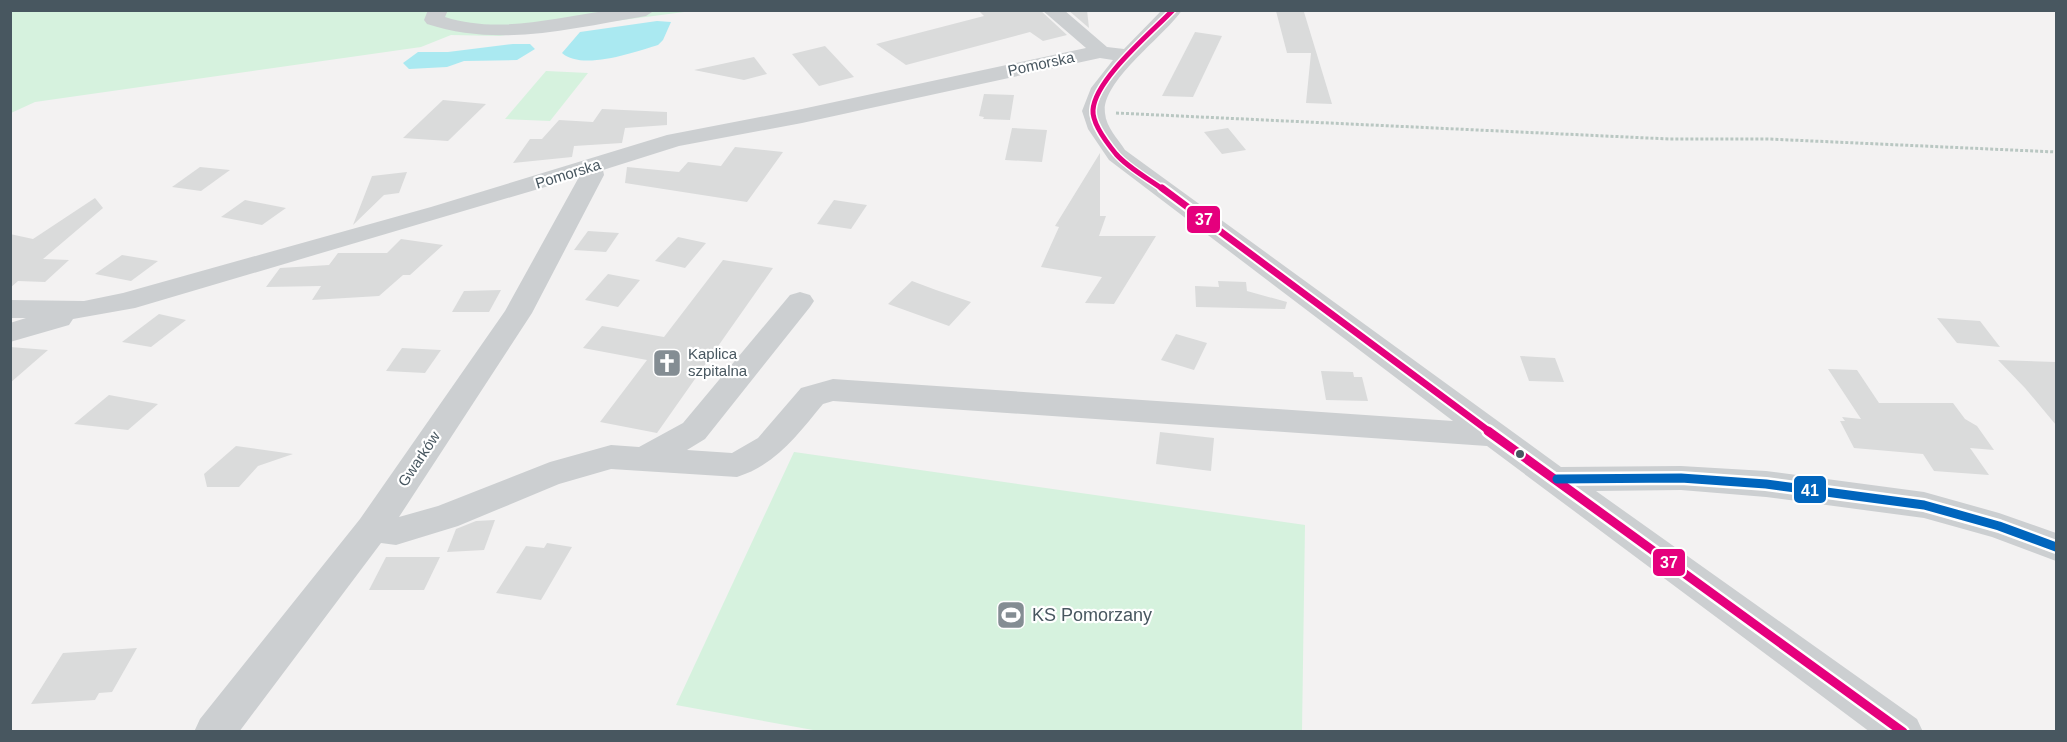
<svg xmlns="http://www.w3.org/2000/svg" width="2067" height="742" font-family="Helvetica,sans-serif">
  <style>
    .green { fill: #d6f2de }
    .water { fill: #aae9f1 }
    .building { fill: #dadbdb }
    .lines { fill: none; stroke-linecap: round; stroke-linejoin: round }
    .path { stroke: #b9c7c2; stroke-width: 3; stroke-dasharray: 3 2; stroke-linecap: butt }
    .minor { fill: #cccfd1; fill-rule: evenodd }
    .bus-1-far2-casing { stroke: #fff; stroke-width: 8 }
    .bus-1-far1-casing { stroke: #fff; stroke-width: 11 }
    .bus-1-casing { stroke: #fff; stroke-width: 14 }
    .bus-2-casing { stroke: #fff; stroke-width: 14 }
    .bus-1-far2 { stroke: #e5007d; stroke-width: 5 }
    .bus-1-far1 { stroke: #e5007d; stroke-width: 7 }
    .bus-1 { stroke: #e5007d; stroke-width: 9 }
    .bus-2 { stroke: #0065bd; stroke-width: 9 }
    .bus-dot { fill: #485760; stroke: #fff; stroke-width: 2 }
    .labels { text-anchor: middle; stroke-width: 4.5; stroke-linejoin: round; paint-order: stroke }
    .street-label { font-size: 15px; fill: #485760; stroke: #fff }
    .poi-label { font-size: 15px; fill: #485760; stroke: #fff; text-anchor: start }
    .near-poi-label { font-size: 18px; fill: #485760; stroke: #fff; text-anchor: start }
    .line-badge { stroke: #fff; stroke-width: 2 }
    .badge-label { font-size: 16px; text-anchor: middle; font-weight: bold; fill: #fff }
  </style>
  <rect width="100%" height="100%" fill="#f3f2f2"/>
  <g class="green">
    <polygon points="11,11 692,11 499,36 451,35 421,47 35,102 11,113"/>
    <polygon points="546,71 588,73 550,121 505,119"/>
    <polygon points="794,452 1305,525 1302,731 824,732 676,705"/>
  </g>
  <g class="water">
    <path d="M657,21L671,22L663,40L658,45C635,52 582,71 562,53L580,32Z"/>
    <polygon points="513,44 530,44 535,49 517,60 464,61 447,67 409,69 403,63 418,52 448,52"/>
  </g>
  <g class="building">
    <polygon points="978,10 1040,10 1067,35 1043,41 1030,32 906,65 876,44 984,16"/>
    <polygon points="1068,10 1087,10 1089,28"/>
    <polygon points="1276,11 1304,12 1332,104 1306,103 1311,53 1287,53"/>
    <polygon points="1195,32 1222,36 1193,97 1162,96"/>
    <polygon points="825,46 854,77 819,86 792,54"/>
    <polygon points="754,57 767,74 744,80 694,70"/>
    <polygon points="984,94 1014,95 1010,120 983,119 984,117 979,116"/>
    <polygon points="443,100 486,104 448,141 403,138"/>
    <polygon points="602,109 667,112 667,125 625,128 622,143 574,146 572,157 513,163 530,139 542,139 559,120 593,122"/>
    <polygon points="1012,128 1047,130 1042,162 1005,160"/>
    <polygon points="1228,128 1246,150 1222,154 1204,132"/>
    <polygon points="735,147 783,152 747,202 625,183 627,167 679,172 688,162 721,166"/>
    <polygon points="1100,153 1100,216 1106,216 1099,236 1156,236 1114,304 1085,303 1102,277 1041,267 1059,227 1055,226"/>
    <polygon points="200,167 230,170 201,191 172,187"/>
    <polygon points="407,172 399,193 384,195 353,225 372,176"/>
    <polygon points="95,198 103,208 43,259 69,260 45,282 18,281 10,288 10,234 33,239"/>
    <polygon points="245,200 286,208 262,225 221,217"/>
    <polygon points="834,200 867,205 851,229 817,224"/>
    <polygon points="588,231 619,233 606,252 574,250"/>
    <polygon points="678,237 706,243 685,268 655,261"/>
    <polygon points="401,239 443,245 410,275 403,275 379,296 312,300 321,286 266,287 280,268 329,265 338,253 387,253"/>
    <polygon points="122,255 158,261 131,281 95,274"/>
    <polygon points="723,260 773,268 657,433 600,422 647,360 583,348 602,326 664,337"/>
    <polygon points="608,274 640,280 618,307 585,300"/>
    <polygon points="912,281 936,290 971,302 949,326 888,304"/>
    <polygon points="1218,281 1246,282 1247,291 1287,302 1285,309 1196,307 1195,286 1219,287"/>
    <polygon points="501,290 489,312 452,312 464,291"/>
    <polygon points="159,314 186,320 151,347 122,342"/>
    <polygon points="1937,318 1980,321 2000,347 1957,343"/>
    <polygon points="1176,334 1207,343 1194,370 1161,360"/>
    <polygon points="10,347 48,350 10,383"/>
    <polygon points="402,348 441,350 425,373 386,371"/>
    <polygon points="1520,356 1555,358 1564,382 1529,381"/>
    <polygon points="1998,360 2056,362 2056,425 2025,388"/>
    <polygon points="1828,369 1857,370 1879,403 1953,403 1965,419 1977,426 1994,450 1970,448 1989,475 1934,471 1923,454 1854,448 1840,421 1845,421 1842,417 1861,419"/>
    <polygon points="1321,371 1353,372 1354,377 1362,377 1368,401 1326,400"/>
    <polygon points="109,395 158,404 128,430 74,424"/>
    <polygon points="1160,432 1214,438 1211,471 1156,464"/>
    <polygon points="236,446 293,454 258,466 239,487 207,487 204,474"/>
    <polygon points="495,520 484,550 447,552 456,529 476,521"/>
    <polygon points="547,543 572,547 541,600 496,593 526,546 544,548"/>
    <polygon points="386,557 440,557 424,590 369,590"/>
    <polygon points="137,648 112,692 99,693 95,700 31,704 63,653"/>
  </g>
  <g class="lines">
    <polyline class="path" points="1116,113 1669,139 1768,139 2056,152"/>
    <g class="minor">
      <path d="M428,10H448L445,17C498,34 552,18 605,11C621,9 639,10 655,10L646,16C572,28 501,48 427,24L424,20Z"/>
      <path d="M1042,10H1064L1107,47L1124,49L1162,10H1182C1165,36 1101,81 1105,113C1106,127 1118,139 1125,150L1561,467L1681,466L1766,471L1924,492L1999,513L2056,533V561L1992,537L1924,518L1766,497L1681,490L1596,491L1917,719L1923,732H1870L1487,446L833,401L823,404C798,434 776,465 737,477L611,469L559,484L458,526L396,545L381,543L239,732H194L200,719L360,519L505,311L579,177L135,308L73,319L69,325L10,342V323L26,318H10V300L84,301L123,293L431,207L667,135L802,109L1086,48ZM1100,58L1113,60L1091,88L1082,111L1088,129L1109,160L1453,421L833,379L801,388L758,438L732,453L687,450L705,439L810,307L814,301L810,295L800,292L790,295L683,423L639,447L611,445L550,462L438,506L399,517L532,313L604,175L603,170L679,146L802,123Z"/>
    </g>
    <g class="bus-1-far2-casing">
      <path id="bus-1-far2" d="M1164,190C1149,179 1128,168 1116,154C1107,143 1092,124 1093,110C1095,79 1152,32 1173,10"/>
    </g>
    <g class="bus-1-far1-casing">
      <polyline id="bus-1-far1" points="1162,188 1490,432"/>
    </g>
    <g class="bus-1-casing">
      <polyline id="bus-1" points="1488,431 1903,732"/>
    </g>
    <g class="bus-2-casing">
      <polyline id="bus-2" points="1557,479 1681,478 1766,484 1924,505 1999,526 2056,547"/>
    </g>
    <use href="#bus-1-far2" class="bus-1-far2"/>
    <use href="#bus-1-far1" class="bus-1-far1"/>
    <use href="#bus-1" class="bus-1"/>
    <use href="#bus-2" class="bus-2"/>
  </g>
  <defs>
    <g id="church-square" transform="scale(1.5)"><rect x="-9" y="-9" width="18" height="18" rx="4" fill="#848d93" stroke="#fff"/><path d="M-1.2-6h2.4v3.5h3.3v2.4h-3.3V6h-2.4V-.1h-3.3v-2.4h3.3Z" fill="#fff"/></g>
    <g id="stadium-square" transform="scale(1.5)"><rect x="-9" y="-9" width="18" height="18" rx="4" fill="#848d93" stroke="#fff"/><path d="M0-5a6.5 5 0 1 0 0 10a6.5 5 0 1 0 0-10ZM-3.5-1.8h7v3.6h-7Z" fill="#fff"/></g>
  </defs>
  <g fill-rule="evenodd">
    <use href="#church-square" x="667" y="363"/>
    <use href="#stadium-square" x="1011" y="615"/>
  </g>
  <circle class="bus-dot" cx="1520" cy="454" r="5"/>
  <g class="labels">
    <g class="street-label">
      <text transform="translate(1041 64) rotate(-12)" y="5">Pomorska</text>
      <text transform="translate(568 174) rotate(-17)" y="5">Pomorska</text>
      <text transform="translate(419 459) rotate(-56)" y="5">Gwarków</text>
    </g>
    <g class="poi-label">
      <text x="688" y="359">Kaplica<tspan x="688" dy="17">szpitalna</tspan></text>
    </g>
    <g class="near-poi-label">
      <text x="1032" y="621">KS Pomorzany</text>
    </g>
  </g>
  <g class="line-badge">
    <rect x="1186" y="205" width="35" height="29" rx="6" fill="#e5007d"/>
    <rect x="1793" y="475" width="34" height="29" rx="6" fill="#0065bd"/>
    <rect x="1652" y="548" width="34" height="29" rx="6" fill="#e5007d"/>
  </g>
  <g class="badge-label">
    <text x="1204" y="225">37</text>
    <text x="1810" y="496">41</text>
    <text x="1669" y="568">37</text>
  </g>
  <rect width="2067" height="742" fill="none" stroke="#485760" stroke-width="24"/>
</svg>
